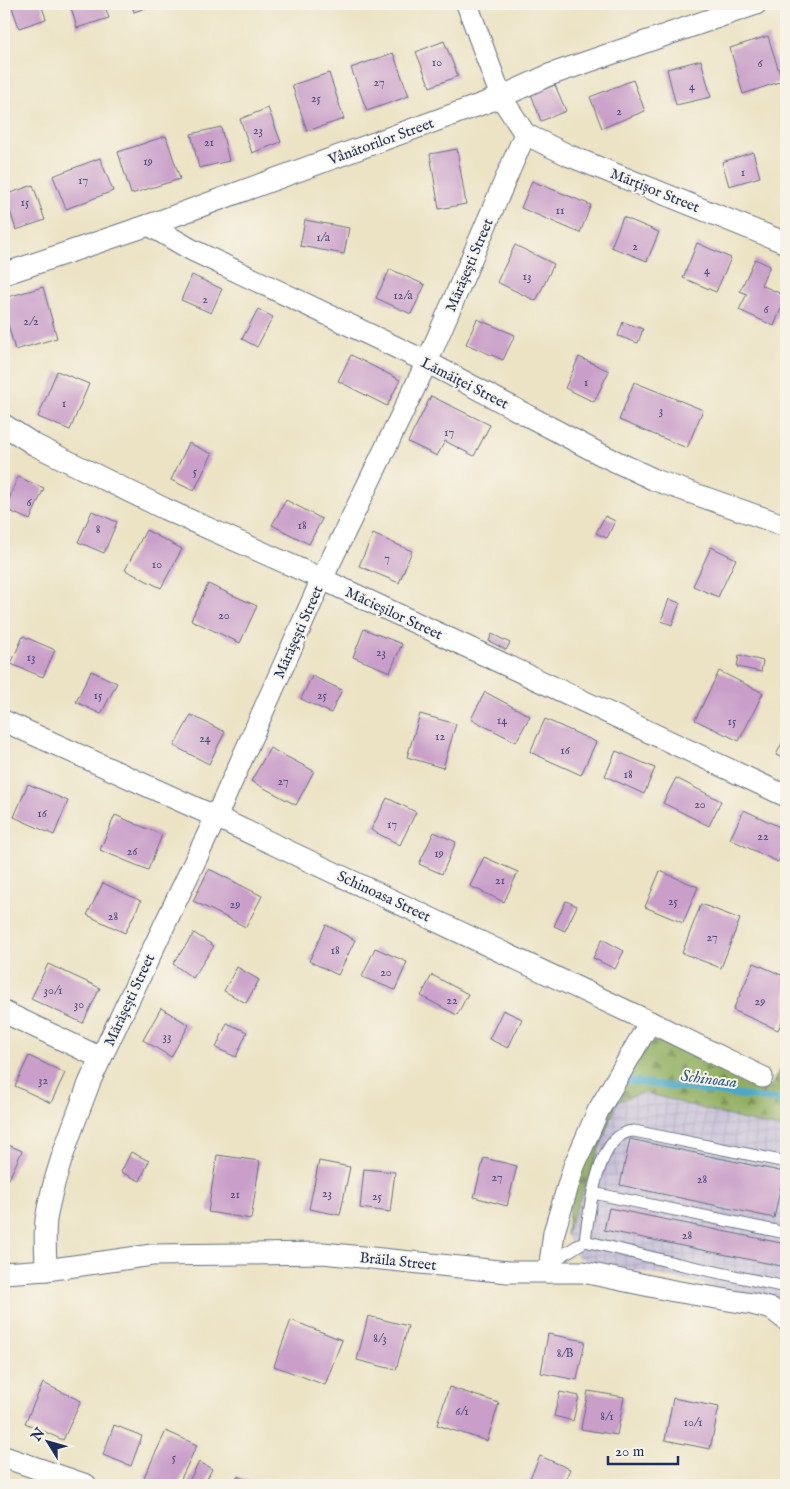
<svg xmlns="http://www.w3.org/2000/svg" width="790" height="1489" font-family="'IM FELL English',serif">
  <style>
    .industrial { fill: url(#industrial-grid) }
    .forest { fill: url(#forest-firs); stroke: #566e60 }
    .lines { fill: none; stroke-linecap: round; stroke-linejoin: round }
    .stream { stroke: #48a8c7; stroke-width: 7 }
    .building { fill: #c99ec9 }
    .service-casing { stroke: #646e82; stroke-width: 13 }
    .minor-casing { stroke: #646e82; stroke-width: 23 }
    .service { stroke: #fff; stroke-width: 11 }
    .minor { stroke: #fff; stroke-width: 21 }
    .labels { text-anchor: middle; stroke-width: 4; stroke-linejoin: round; paint-order: stroke }
    .number-label { font-size: 12px; fill: #464b79 }
    .street-label { font-size: 15px; fill: #1b2f5e; stroke: #f7f3e8 }
    .water-label { font-size: 16px; font-style: italic; fill: #2b5983; stroke: #f7f3e8 }
  </style>
  <defs>
    <pattern id="industrial-grid" width="8" height="8" patternUnits="userSpaceOnUse" patternTransform="scale(1.25)"><rect width="8" height="8" fill="#c7c0d9"/><path d="M0 4h8M4 0v8" fill="none" stroke="#aaa5bd"/></pattern>
    <pattern id="forest-firs" width="22" height="20" patternUnits="userSpaceOnUse" patternTransform="scale(1.25)"><rect width="22" height="20" fill="#91ae61"/><path d="M5 1l3.5 6h-7zM16 11l3.5 6h-7z" fill="#768e53"/></pattern>
  </defs>
  <rect width="100%" height="100%" fill="#f7f3e8"/>
  <filter id="ink" filterUnits="userSpaceOnUse"><feTurbulence type="fractalNoise" baseFrequency=".02" numOctaves="2"/><feDisplacementMap in="SourceGraphic" scale="10" xChannelSelector="R" yChannelSelector="G"/><feConvolveMatrix kernelMatrix="1 2 1 2 8 2 1 2 1" color-interpolation-filters="sRGB"/></filter>
  <filter id="wash" filterUnits="userSpaceOnUse"><feTurbulence type="fractalNoise" baseFrequency=".0096" numOctaves="4" result="noise"/><feDisplacementMap in="SourceGraphic" scale="20" xChannelSelector="R" yChannelSelector="G"/><feGaussianBlur stdDeviation="1.12" result="paint"/><feColorMatrix in="noise" values="0 0 0 0 0 0 0 0 0 0 0 0 0 0 0 0 0 1.4 0 .05"/><feComposite in="paint" operator="in"/></filter>
  <g filter="url(#wash)">
    <rect width="100%" height="100%" fill="#ece3c4"/>
    <polygon class="industrial" points="643,1092 740,1119 786,1130 786,1302 579,1258 566,1235 617,1102"/>
    <polygon class="forest" points="657,1039 769,1090 779,1070 786,1073 786,1130 740,1119 643,1092 617,1102 566,1235 571,1198 597,1123 636,1057"/>
    <g class="lines">
      <polyline class="stream" points="628,1081 786,1101"/>
    </g>
    <g id="blocks">
      <g class="building">
        <polygon points="11,4 41,4 46,19 19,28"/>
        <polygon points="70,4 104,4 109,18 77,28"/>
        <polygon points="131,4 157,4 134,12"/>
        <polygon points="768,36 782,81 743,94 730,48"/>
        <polygon points="444,41 458,76 430,87 416,52"/>
        <polygon points="393,53 409,96 367,111 351,68"/>
        <polygon points="701,60 711,97 676,105 667,69"/>
        <polygon points="329,73 344,119 307,131 292,85"/>
        <polygon points="633,80 645,111 602,128 590,97"/>
        <polygon points="555,85 566,111 541,121 531,94"/>
        <polygon points="268,108 281,142 252,153 240,119"/>
        <polygon points="221,127 229,161 199,168 191,134"/>
        <polygon points="166,136 180,179 131,194 118,152"/>
        <polygon points="457,149 466,204 439,209 430,154"/>
        <polygon points="753,152 760,177 729,186 722,162"/>
        <polygon points="100,158 113,191 66,209 53,176"/>
        <polygon points="532,181 591,205 580,233 521,208"/>
        <polygon points="33,185 45,220 16,230 5,195"/>
        <polygon points="623,217 659,232 647,261 611,247"/>
        <polygon points="305,220 349,228 344,254 300,246"/>
        <polygon points="697,243 731,258 716,292 683,278"/>
        <polygon points="515,245 554,264 536,301 497,282"/>
        <polygon points="755,259 770,266 761,285 786,296 774,326 739,310 747,294 740,291"/>
        <polygon points="390,269 425,285 411,314 376,298"/>
        <polygon points="192,275 222,289 211,313 181,300"/>
        <polygon points="43,287 57,338 15,350 4,310 4,298"/>
        <polygon points="258,309 273,317 257,347 242,339"/>
        <polygon points="477,319 515,335 503,360 466,344"/>
        <polygon points="623,322 643,329 638,343 618,336"/>
        <polygon points="351,355 400,380 387,406 338,381"/>
        <polygon points="579,357 609,371 594,402 565,388"/>
        <polygon points="57,371 89,384 70,430 38,417"/>
        <polygon points="634,382 703,410 687,448 619,420"/>
        <polygon points="431,396 490,425 474,456 445,441 437,456 408,442"/>
        <polygon points="189,443 212,454 194,491 171,480"/>
        <polygon points="18,477 44,488 30,520 5,509"/>
        <polygon points="286,500 322,519 309,544 272,525"/>
        <polygon points="92,511 117,522 104,553 78,542"/>
        <polygon points="605,516 615,521 607,538 596,533"/>
        <polygon points="146,530 182,549 161,588 125,570"/>
        <polygon points="373,534 412,551 399,583 359,566"/>
        <polygon points="711,547 736,559 718,597 693,586"/>
        <polygon points="208,584 257,606 240,643 191,620"/>
        <polygon points="669,599 680,603 672,625 661,621"/>
        <polygon points="364,629 402,644 390,672 353,657"/>
        <polygon points="492,634 510,643 506,650 489,641"/>
        <polygon points="23,636 55,650 43,677 11,664"/>
        <polygon points="739,655 763,661 761,672 737,667"/>
        <polygon points="91,671 117,683 101,714 76,702"/>
        <polygon points="719,671 763,693 739,741 695,720"/>
        <polygon points="312,676 342,690 331,713 301,699"/>
        <polygon points="485,692 530,716 516,742 471,719"/>
        <polygon points="420,714 456,724 443,768 407,757"/>
        <polygon points="191,715 225,732 209,764 174,746"/>
        <polygon points="545,719 596,742 581,775 530,752"/>
        <polygon points="786,735 786,760 776,755"/>
        <polygon points="270,748 314,771 296,805 251,781"/>
        <polygon points="616,751 655,768 644,794 605,776"/>
        <polygon points="676,778 721,801 709,826 663,803"/>
        <polygon points="28,784 68,801 54,835 14,817"/>
        <polygon points="387,798 416,812 400,845 371,830"/>
        <polygon points="744,810 786,830 786,845 778,862 730,839"/>
        <polygon points="115,815 162,835 148,870 100,850"/>
        <polygon points="434,832 456,842 442,874 419,864"/>
        <polygon points="484,857 518,872 504,902 470,886"/>
        <polygon points="209,869 262,896 246,927 193,901"/>
        <polygon points="660,871 698,887 683,923 645,907"/>
        <polygon points="103,883 141,901 125,933 87,915"/>
        <polygon points="566,901 577,906 565,931 554,926"/>
        <polygon points="701,904 740,919 721,968 682,953"/>
        <polygon points="326,925 355,940 338,975 309,961"/>
        <polygon points="194,933 214,946 193,978 173,964"/>
        <polygon points="602,939 624,951 615,969 593,958"/>
        <polygon points="375,948 407,962 395,990 362,977"/>
        <polygon points="754,963 786,977 786,1012 778,1030 733,1010"/>
        <polygon points="48,964 100,988 83,1023 31,999"/>
        <polygon points="237,967 259,980 246,1003 224,991"/>
        <polygon points="432,975 468,994 457,1015 421,996"/>
        <polygon points="161,1008 189,1025 171,1057 143,1040"/>
        <polygon points="503,1010 522,1019 508,1048 489,1039"/>
        <polygon points="227,1023 247,1032 236,1057 216,1048"/>
        <polygon points="29,1056 65,1073 51,1103 15,1086"/>
        <polygon points="630,1139 784,1172 774,1218 620,1185"/>
        <polygon points="4,1143 22,1151 9,1179 4,1176"/>
        <polygon points="131,1152 149,1161 140,1181 121,1172"/>
        <polygon points="217,1155 260,1161 251,1219 208,1212"/>
        <polygon points="484,1158 517,1166 507,1206 474,1197"/>
        <polygon points="319,1161 350,1167 340,1215 309,1209"/>
        <polygon points="364,1169 395,1172 390,1212 360,1208"/>
        <polygon points="609,1208 786,1244 786,1267 604,1230"/>
        <polygon points="368,1316 408,1326 396,1370 357,1360"/>
        <polygon points="291,1320 342,1340 325,1385 274,1366"/>
        <polygon points="548,1334 585,1341 577,1380 541,1373"/>
        <polygon points="43,1383 81,1401 63,1440 25,1423"/>
        <polygon points="449,1387 499,1403 487,1441 437,1425"/>
        <polygon points="588,1391 624,1397 617,1435 581,1429"/>
        <polygon points="560,1392 579,1396 573,1421 554,1416"/>
        <polygon points="673,1398 719,1407 710,1449 665,1440"/>
        <polygon points="114,1425 142,1436 131,1466 103,1455"/>
        <polygon points="166,1431 197,1445 178,1485 163,1485 144,1477"/>
        <polygon points="540,1456 570,1469 563,1485 527,1485"/>
        <polygon points="199,1462 212,1469 204,1485 187,1485"/>
        <polygon points="237,1476 257,1485 233,1485"/>
      </g>
    </g>
  </g>
  <g filter="url(#ink)">
    <use href="#blocks" fill-opacity="0" stroke="#646e82" stroke-width="1"/>
    <g class="lines">
      <g class="service-casing">
        <g id="service">
          <polyline points="593,1193 786,1233"/>
          <path d="M585,1241C589,1213 597,1131 634,1131L786,1162"/>
          <polyline points="550,1263 585,1241 679,1264 786,1287"/>
        </g>
      </g>
      <g class="minor-casing">
        <g id="minor">
          <polyline points="467,4 501,97 525,134"/>
          <polyline points="525,134 570,156 786,243"/>
          <polyline points="149,225 192,250 427,362 600,454 655,480 786,526"/>
          <polyline points="4,274 149,225 501,97 549,75 756,4"/>
          <polyline points="4,425 35,445 165,509 322,579 786,796"/>
          <polyline points="4,721 216,817 650,1022 762,1077"/>
          <polyline points="4,1012 101,1058"/>
          <path d="M46,1270C46,1253 44,1236 46,1220C53,1175 74,1124 90,1081L216,817L322,579L427,362L525,134"/>
          <polyline points="549,1272 554,1232 574,1166 598,1111 650,1022"/>
          <polyline points="4,1273 46,1270 152,1255 323,1253 508,1272 583,1272 674,1291 752,1304 772,1309 786,1320"/>
          <polyline points="4,1457 86,1485"/>
        </g>
      </g>
      <use href="#service" class="service"/>
      <use href="#minor" class="minor"/>
    </g>
  </g>
  <g class="labels">
    <g class="number-label">
      <text x="437" y="66">10</text>
      <text x="760" y="67">6</text>
      <text x="379" y="86">27</text>
      <text x="692" y="90">4</text>
      <text x="316" y="102">25</text>
      <text x="619" y="115">2</text>
      <text x="258" y="134">23</text>
      <text x="209" y="146">21</text>
      <text x="148" y="165">19</text>
      <text x="743" y="176">1</text>
      <text x="83" y="184">17</text>
      <text x="25" y="206">15</text>
      <text x="560" y="214">11</text>
      <text x="323" y="241">1/a</text>
      <text x="635" y="250">2</text>
      <text x="707" y="274">4</text>
      <text x="527" y="280">13</text>
      <text x="403" y="299">12/a</text>
      <text x="205" y="303">2</text>
      <text x="766" y="313">6</text>
      <text x="31" y="325">2/2</text>
      <text x="586" y="386">1</text>
      <text x="64" y="407">1</text>
      <text x="661" y="414">3</text>
      <text x="449" y="436">17</text>
      <text x="195" y="475">5</text>
      <text x="29" y="506">6</text>
      <text x="302" y="529">18</text>
      <text x="98" y="533">8</text>
      <text x="387" y="562">7</text>
      <text x="157" y="568">10</text>
      <text x="224" y="619">20</text>
      <text x="381" y="656">23</text>
      <text x="31" y="661">13</text>
      <text x="98" y="699">15</text>
      <text x="322" y="699">25</text>
      <text x="502" y="724">14</text>
      <text x="732" y="725">15</text>
      <text x="440" y="740">12</text>
      <text x="205" y="742">24</text>
      <text x="565" y="754">16</text>
      <text x="628" y="778">18</text>
      <text x="283" y="785">27</text>
      <text x="700" y="808">20</text>
      <text x="42" y="817">16</text>
      <text x="392" y="828">17</text>
      <text x="763" y="840">22</text>
      <text x="132" y="855">26</text>
      <text x="439" y="857">19</text>
      <text x="500" y="884">21</text>
      <text x="673" y="905">25</text>
      <text x="235" y="908">29</text>
      <text x="113" y="920">28</text>
      <text x="712" y="941">27</text>
      <text x="335" y="954">18</text>
      <text x="386" y="976">20</text>
      <text x="53" y="994">30/1</text>
      <text x="452" y="1004">22</text>
      <text x="760" y="1005">29</text>
      <text x="79" y="1008">30</text>
      <text x="167" y="1040">33</text>
      <text x="43" y="1084">32</text>
      <text x="497" y="1181">27</text>
      <text x="702" y="1183">28</text>
      <text x="327" y="1197">23</text>
      <text x="235" y="1198">21</text>
      <text x="377" y="1200">25</text>
      <text x="687" y="1239">28</text>
      <text x="380" y="1342">8/3</text>
      <text x="565" y="1357">8/B</text>
      <text x="462" y="1415">6/1</text>
      <text x="607" y="1420">8/1</text>
      <text x="693" y="1426">10/1</text>
      <text x="174" y="1461">5</text>
    </g>
    <g class="street-label">
      <text transform="translate(381 141) rotate(-20)" y="5">Vânătorilor Street</text>
      <text transform="translate(655 190) rotate(22)" y="5">Mărțișor Street</text>
      <text transform="translate(469 265) rotate(-67)" y="5">Mărășești Street</text>
      <text transform="translate(465 383) rotate(27)" y="5">Lămăiței Street</text>
      <text transform="translate(394 613) rotate(25)" y="5">Măcieșilor Street</text>
      <text transform="translate(298 632) rotate(-66)" y="5">Mărășești Street</text>
      <text transform="translate(384 896) rotate(25)" y="5">Schinoasa Street</text>
      <text transform="translate(129 1000) rotate(-65)" y="5">Mărășești Street</text>
      <text transform="translate(398 1261) rotate(6)" y="5">Brăila Street</text>
    </g>
    <g class="water-label">
      <text transform="translate(709 1078) rotate(7)" y="6">Schinoasa</text>
    </g>
  </g>
  <rect width="790" height="1489" fill="none" stroke="#f7f3e8" stroke-width="20"/>
  <g transform="translate(48 1442) rotate(307)" stroke="#f7f3e8" stroke-width="4" paint-order="stroke">
  <path d="M0-4L9 19L0 12L-9 19Z" fill="#1b2f5e"/>
  <text y="-8" font-size="14" font-weight="bold" text-anchor="middle" fill="#1b2f5e">N</text>
  </g>
  <path d="M608 1456v8h70v-8" fill="none" stroke="#1b2f5e" stroke-width="2.5"/>
  <text x="615" y="1456" font-size="15" fill="#1b2f5e" stroke="#f7f3e8" stroke-width="4" paint-order="stroke">20 m</text>
</svg>
